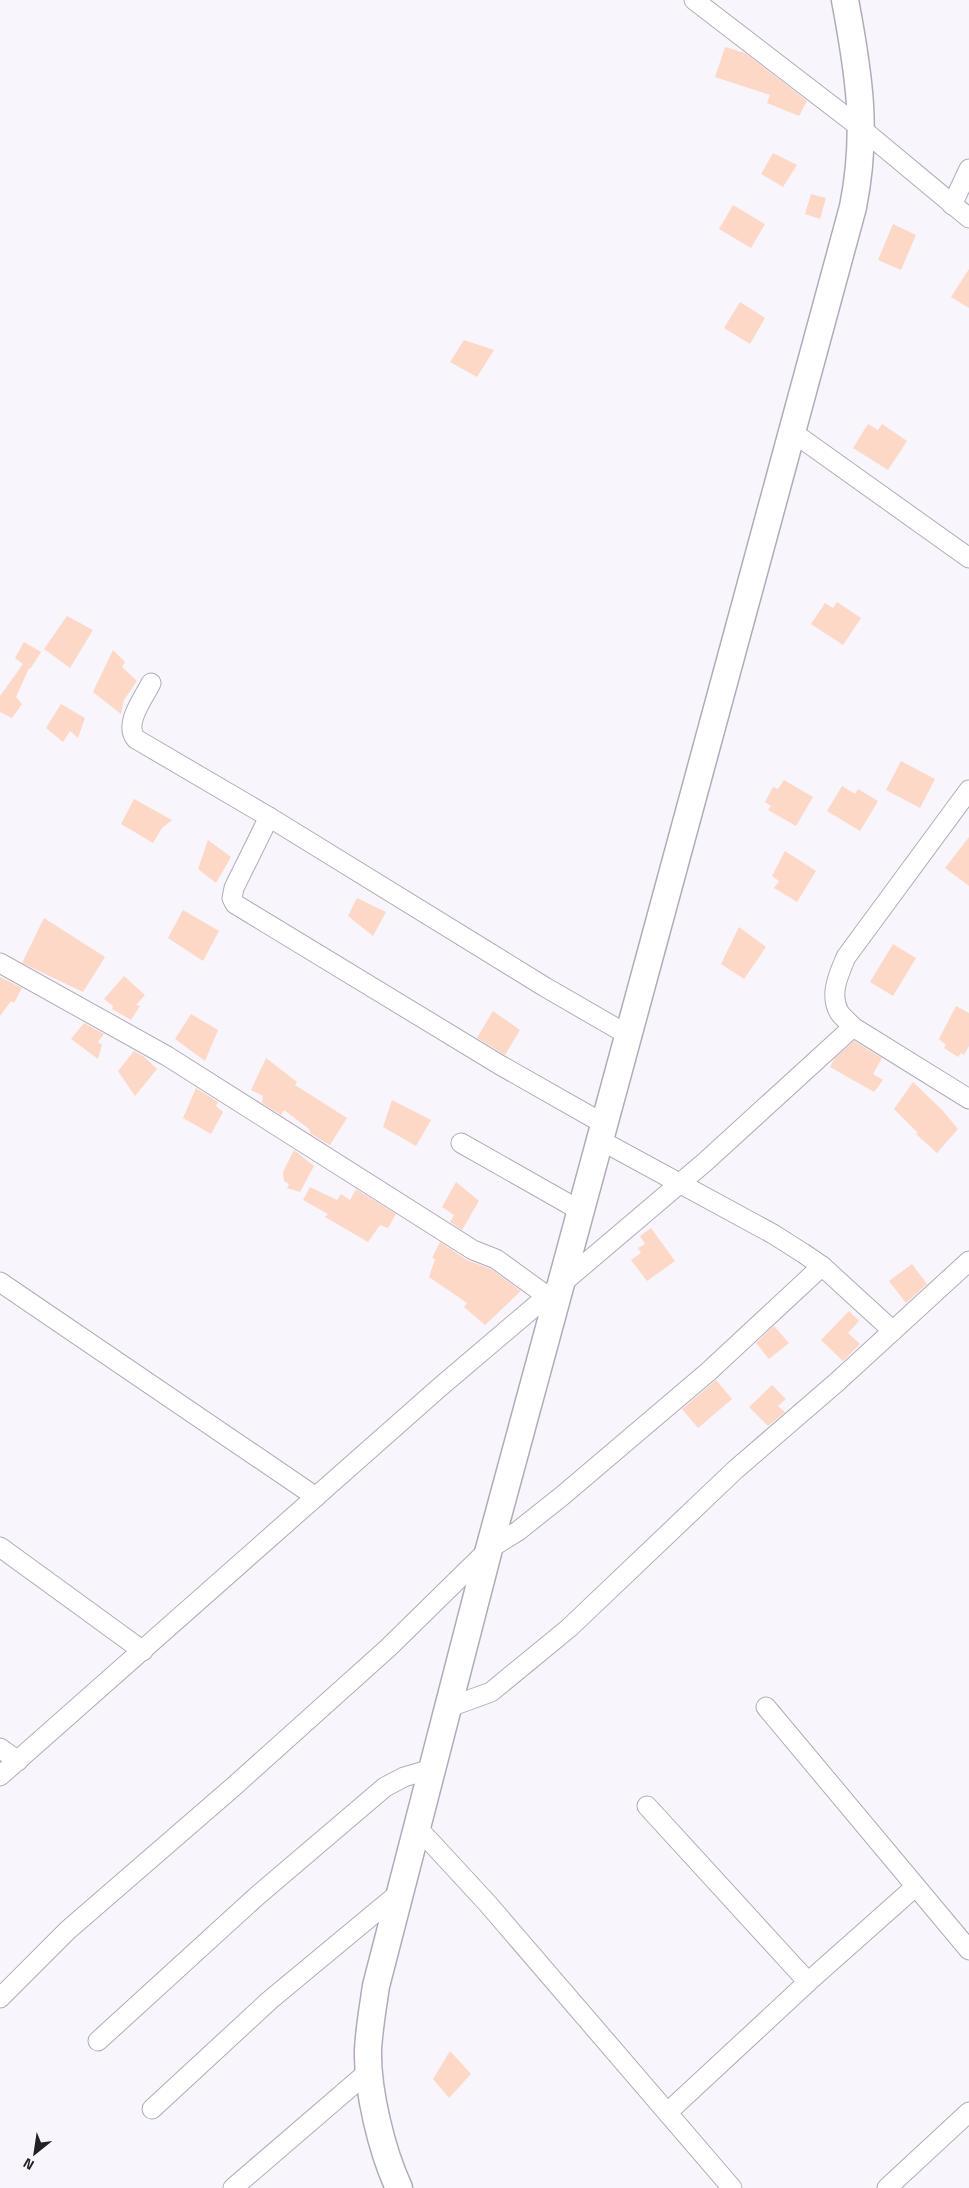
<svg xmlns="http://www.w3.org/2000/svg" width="969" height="2188" font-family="'Titillium Web',sans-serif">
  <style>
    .building { fill: #fdd8c6 }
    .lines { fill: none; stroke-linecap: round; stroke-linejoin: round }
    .street-casing { stroke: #b1abb9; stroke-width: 21 }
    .secondary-casing { stroke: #b1abb9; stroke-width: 29 }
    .street { stroke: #fff; stroke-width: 19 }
    .secondary { stroke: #fff; stroke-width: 26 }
  </style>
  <rect width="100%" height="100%" fill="#f9f5fd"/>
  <g class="building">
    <polygon points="725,47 745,53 807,101 799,116 767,103 770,95 715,77"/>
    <polygon points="773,153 797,165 783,187 761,174"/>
    <polygon points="811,194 826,198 820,219 805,214"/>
    <polygon points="733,205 765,224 751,248 719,229"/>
    <polygon points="893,224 916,235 901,270 878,260"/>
    <polygon points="969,269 969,308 951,297"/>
    <polygon points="740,302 765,318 750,344 724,328"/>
    <polygon points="464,340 494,350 477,377 450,362"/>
    <polygon points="868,424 878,430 882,424 907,441 888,470 853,448"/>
    <polygon points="837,602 861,618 843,645 811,624 825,603 833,608"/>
    <polygon points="67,616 93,630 70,668 44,649"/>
    <polygon points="24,642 41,652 30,669 29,668 16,697 22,704 12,718 0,712 0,696 23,664 15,658"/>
    <polygon points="113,650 125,662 122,667 137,681 124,700 121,714 93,692"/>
    <polygon points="61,704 85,718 78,738 70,731 63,742 46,728"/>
    <polygon points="901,761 935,779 920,808 886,790"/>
    <polygon points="784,780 813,797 796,826 768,810 771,806 765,802 773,787 778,789"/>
    <polygon points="842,786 855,794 858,789 878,801 860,831 827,811"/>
    <polygon points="134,799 172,820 162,828 153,843 121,824"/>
    <polygon points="969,837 969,886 945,868"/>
    <polygon points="208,840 231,857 216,883 198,869"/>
    <polygon points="785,851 816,871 797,902 774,888 779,881 772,876"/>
    <polygon points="357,898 386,912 373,936 348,916"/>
    <polygon points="183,910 219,931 203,961 168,938"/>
    <polygon points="44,918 105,957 83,992 22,963"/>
    <polygon points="739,927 766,947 744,979 721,964"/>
    <polygon points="893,944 916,958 893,996 870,982"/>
    <polygon points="124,976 145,995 136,1005 140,1006 131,1020 112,1009 113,1006 104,999"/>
    <polygon points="0,977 22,988 14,1003 11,1001 0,1016"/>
    <polygon points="956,1006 969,1013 969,1046 964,1055 961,1053 958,1057 944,1048 946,1045 939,1039"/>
    <polygon points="493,1011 520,1030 505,1055 477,1038"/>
    <polygon points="191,1014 218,1030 205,1061 175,1039"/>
    <polygon points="84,1023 104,1034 98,1042 102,1045 98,1059 71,1039"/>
    <polygon points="854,1041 882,1058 873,1074 883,1080 874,1092 830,1067 835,1058"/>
    <polygon points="134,1051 143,1056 157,1069 135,1096 118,1071"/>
    <polygon points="266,1058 297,1082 295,1085 347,1118 330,1145 311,1134 309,1129 284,1110 281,1115 262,1103 263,1096 251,1090"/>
    <polygon points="913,1082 943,1111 958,1129 937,1153 916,1134 918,1133 894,1109"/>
    <polygon points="196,1088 218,1102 216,1106 223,1112 211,1134 183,1118"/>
    <polygon points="392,1100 431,1120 416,1146 383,1127"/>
    <polygon points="294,1150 314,1166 300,1192 287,1188 289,1184 284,1181 283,1172"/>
    <polygon points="456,1182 479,1201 462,1230 450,1222 454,1215 442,1207"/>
    <polygon points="310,1187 337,1200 341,1194 350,1200 356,1189 396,1214 388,1228 380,1225 368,1242 325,1217 328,1214 303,1200"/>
    <polygon points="651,1228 675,1261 647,1281 631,1260 641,1253 638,1248 645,1244 640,1236"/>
    <polygon points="440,1242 467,1260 491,1269 521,1291 485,1325 464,1307 467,1303 429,1277 435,1259 432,1258"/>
    <polygon points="912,1264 927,1284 906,1303 889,1281"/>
    <polygon points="849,1311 859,1321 848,1333 860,1344 843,1361 821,1340"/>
    <polygon points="774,1326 789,1343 769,1359 756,1343"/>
    <polygon points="716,1380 732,1399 698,1428 682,1409"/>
    <polygon points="772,1385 786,1399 778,1406 785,1412 768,1426 749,1407"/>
    <polygon points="450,2051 471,2074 449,2098 433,2079"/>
  </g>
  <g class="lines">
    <g class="street-casing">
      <g id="street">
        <polyline points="694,0 862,129 969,218"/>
        <polyline points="952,205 969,169"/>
        <polyline points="791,431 969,558"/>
        <path d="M151,683C144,698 123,724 136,739L269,817L545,987L628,1035"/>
        <path d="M969,790L846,957C839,974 829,994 839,1012C842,1017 849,1022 853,1027L969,1099"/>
        <polyline points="269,817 234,888 232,898 235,904 500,1065 604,1124"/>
        <polyline points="0,963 167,1056 473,1250 496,1259 547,1296"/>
        <polyline points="600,1140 773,1234 803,1253 822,1266 893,1331"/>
        <polyline points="461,1143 581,1211"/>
        <polyline points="0,1282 316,1497"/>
        <polyline points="0,1547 143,1651"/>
        <polyline points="766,1707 969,1950"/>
        <polyline points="447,1708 491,1692 569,1628 735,1470 837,1382 969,1261"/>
        <polyline points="0,1748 18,1761"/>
        <polyline points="0,1776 440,1387 705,1162 853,1027"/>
        <polyline points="647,1806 808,1982"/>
        <polyline points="416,1826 488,1904 732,2188"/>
        <polyline points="0,1998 68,1930 232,1788 388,1648 489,1549 518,1531 562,1496 708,1372 822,1266"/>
        <polyline points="98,2041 257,1896 385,1787 404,1777 431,1769"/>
        <polyline points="152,2109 270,2000 399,1893"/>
        <polyline points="668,2112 808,1982 915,1887"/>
        <polyline points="233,2188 369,2071"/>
        <polyline points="887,2188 969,2112"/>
      </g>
    </g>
    <g class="secondary-casing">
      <path id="secondary" d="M399,2188C382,2152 367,2090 368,2050C369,2029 373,2007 376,1986L489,1549L853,207C868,132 859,74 845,0"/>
    </g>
    <use href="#street" class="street"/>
    <use href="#secondary" class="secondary"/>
  </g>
  <g transform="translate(35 2153) rotate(210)" stroke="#f9f5fd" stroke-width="4" paint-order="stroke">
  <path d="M0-4L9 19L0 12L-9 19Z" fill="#222025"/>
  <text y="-8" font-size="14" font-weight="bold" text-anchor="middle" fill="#222025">N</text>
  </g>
</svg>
